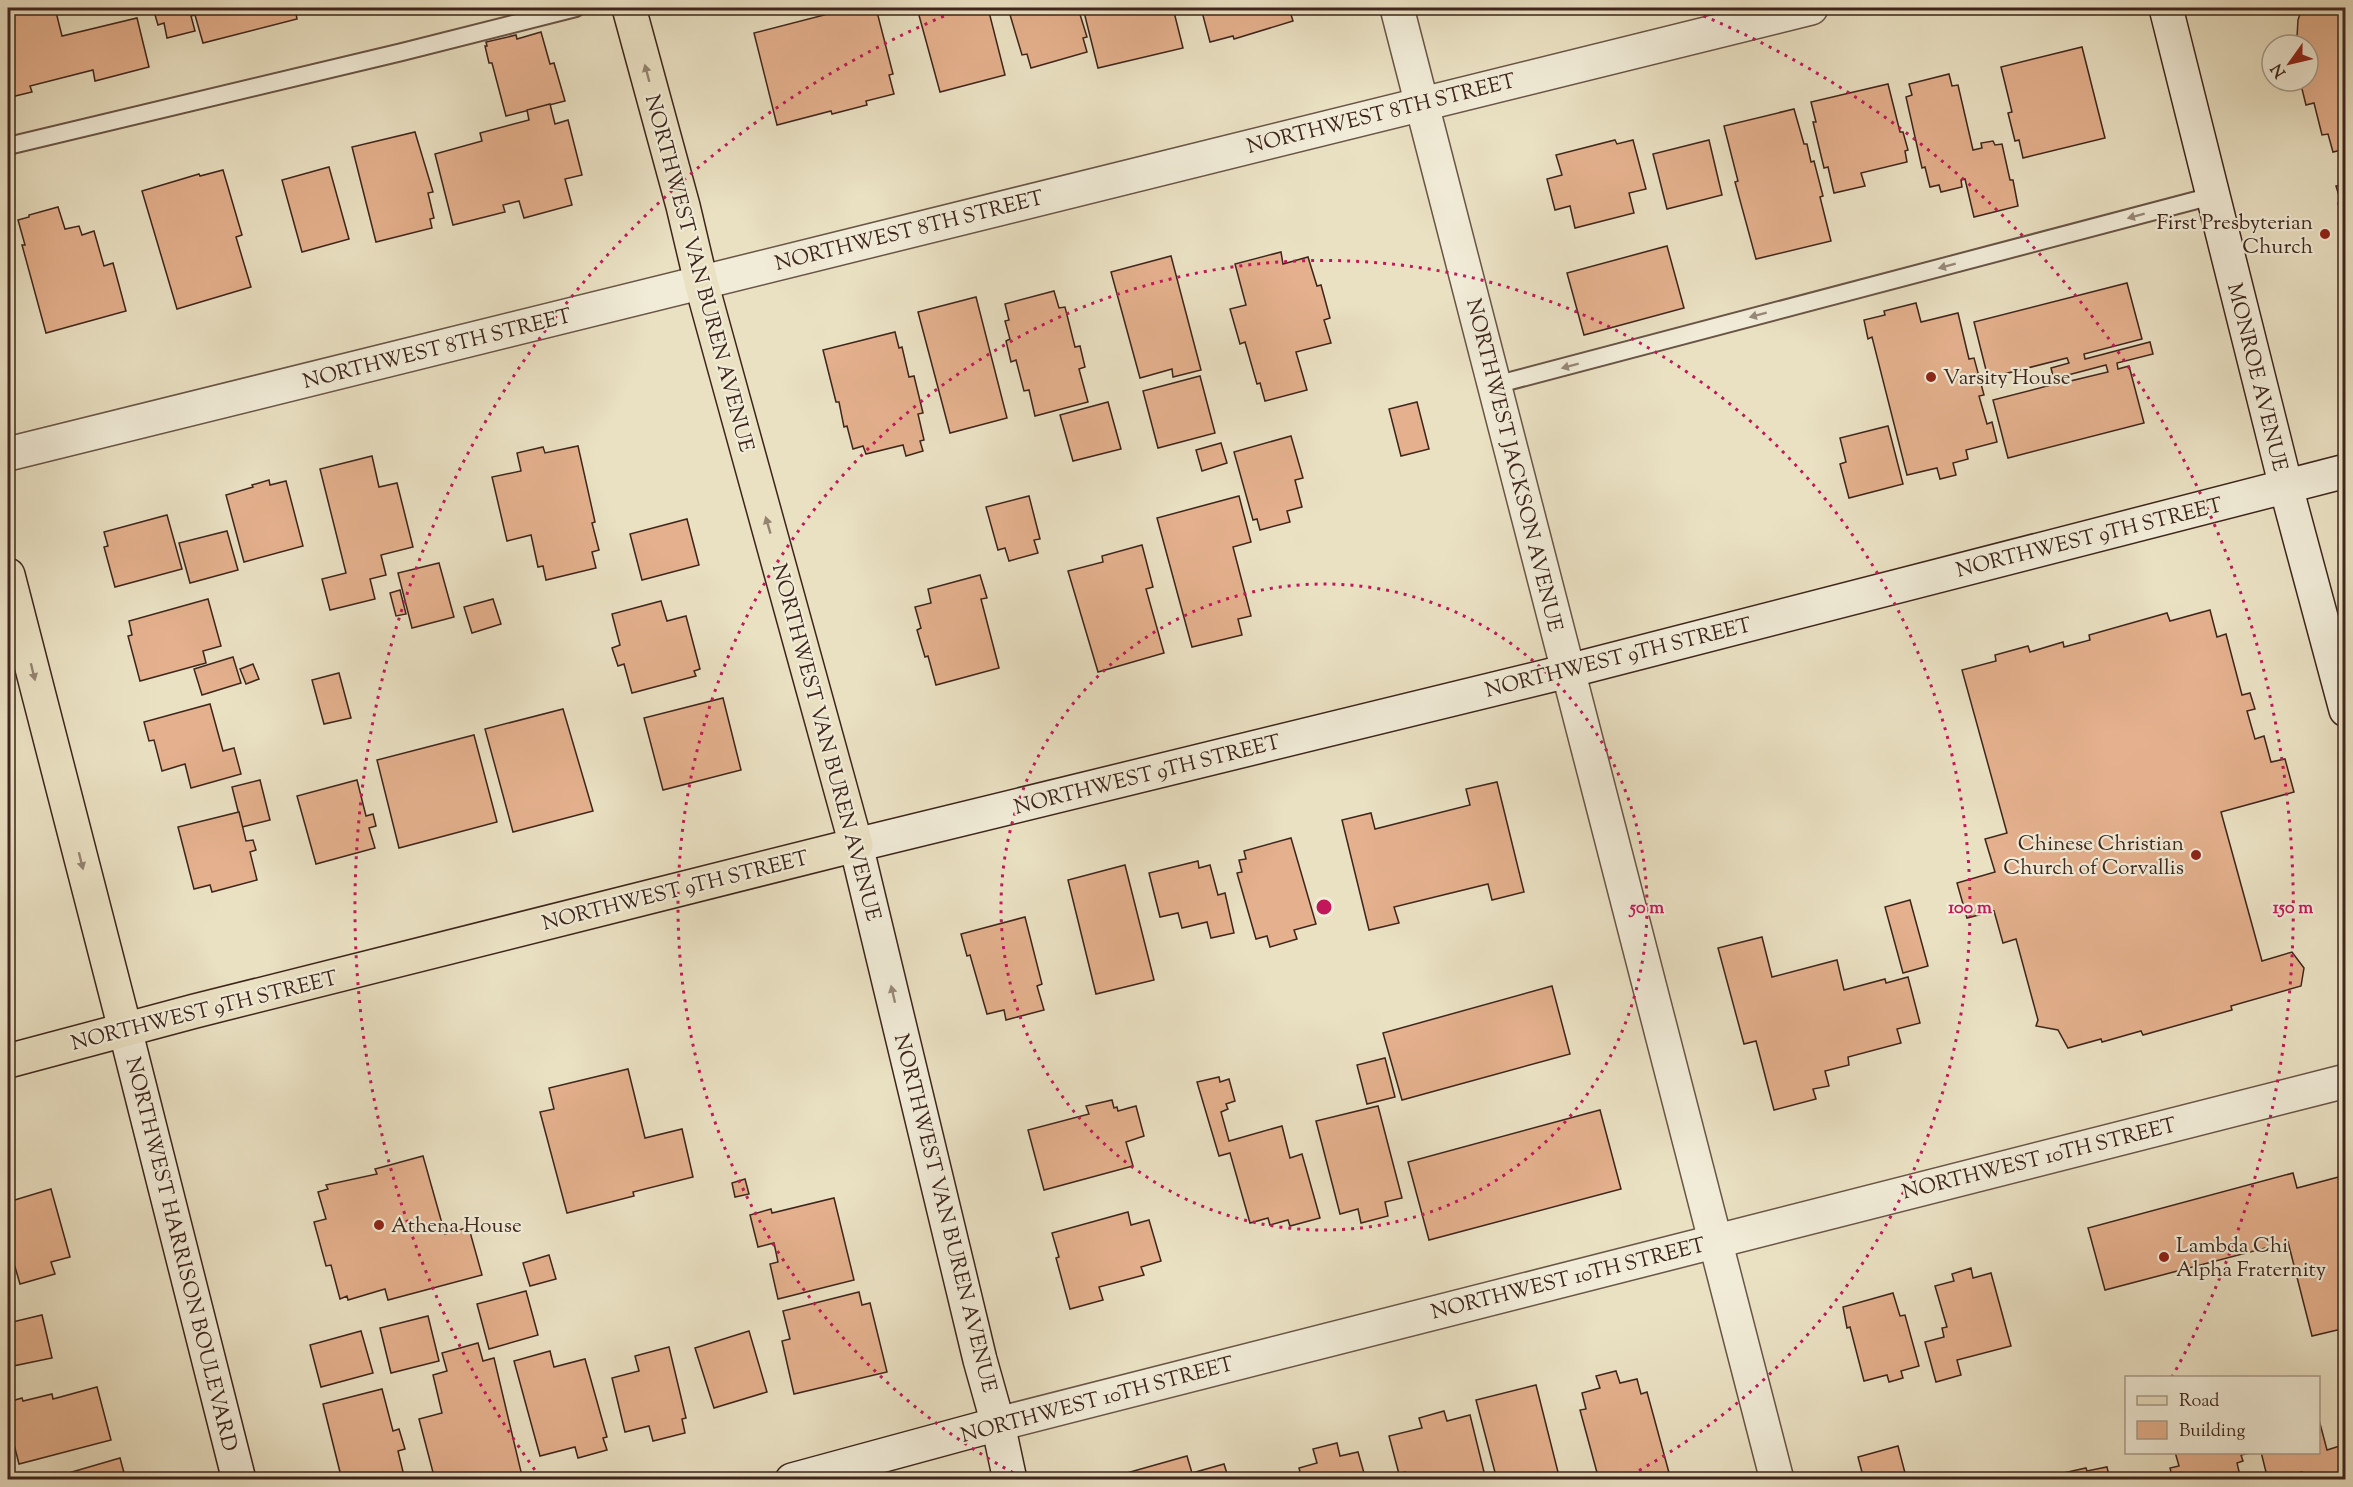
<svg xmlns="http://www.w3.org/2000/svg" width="2353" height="1487" font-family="'Sorts Mill Goudy',serif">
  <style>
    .building { fill: #e4b08d; stroke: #3e251c; stroke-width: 1.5; fill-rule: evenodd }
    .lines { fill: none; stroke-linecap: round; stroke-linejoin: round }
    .lane-casing { stroke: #695446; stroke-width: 20 }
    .street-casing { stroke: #695446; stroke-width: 36 }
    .secondary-casing { stroke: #3e251c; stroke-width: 36 }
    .primary-casing { stroke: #3e251c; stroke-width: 36 }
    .lane { stroke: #f1ecd8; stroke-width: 16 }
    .street { stroke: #f1ecd8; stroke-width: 33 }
    .secondary { stroke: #f1ecd8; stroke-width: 33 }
    .primary { stroke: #eae1c3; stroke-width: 33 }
    .oneway { fill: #948370 }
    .oneway2 { fill: #98887a }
    .ring { fill: none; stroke: #c2185b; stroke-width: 3; stroke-dasharray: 3 6 }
    .poi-dot { fill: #8f2418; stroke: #f1ecd8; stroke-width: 2 }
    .labels { text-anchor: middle; stroke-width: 4.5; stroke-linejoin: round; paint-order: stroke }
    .street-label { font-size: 21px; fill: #3e251c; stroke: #f1ecd8 }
    .poi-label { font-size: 21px; fill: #3e251c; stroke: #f1ecd8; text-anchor: start }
    .centre { fill: #c2185b; stroke: #f1ecd8; stroke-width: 3 }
    .ring-label { font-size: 18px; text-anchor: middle; font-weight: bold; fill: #c2185b; stroke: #f1ecd8; stroke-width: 4.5; stroke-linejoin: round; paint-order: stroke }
  </style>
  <rect width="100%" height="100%" fill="#eae1c3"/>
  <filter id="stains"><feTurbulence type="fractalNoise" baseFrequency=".00333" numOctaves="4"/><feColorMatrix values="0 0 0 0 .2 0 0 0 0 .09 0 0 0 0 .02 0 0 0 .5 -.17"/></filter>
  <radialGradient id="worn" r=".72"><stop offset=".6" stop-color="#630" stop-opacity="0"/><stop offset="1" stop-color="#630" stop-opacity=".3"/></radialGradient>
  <g class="building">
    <polygon points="8,8 55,8 62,36 137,18 149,67 95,81 93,70 30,86 32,92 11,97 8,84"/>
    <polygon points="153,8 295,8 297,19 203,43 195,15 191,16 195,31 167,38 164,23 158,25"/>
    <polygon points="826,8 876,8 893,74 889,75 894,94 866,101 867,105 832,114 831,111 777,125 754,33 828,14"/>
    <polygon points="917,8 988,8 1005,75 940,92"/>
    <polygon points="1008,8 1078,8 1087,37 1083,38 1087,52 1031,68 1027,54 1022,55"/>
    <polygon points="1083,8 1173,8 1183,48 1098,68"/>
    <polygon points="1201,8 1289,8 1293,21 1234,39 1233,36 1210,42"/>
    <polygon points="2302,8 2346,8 2346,149 2333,152 2328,134 2322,135 2314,103 2306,105 2300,81 2308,81 2308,45 2299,45 2297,37 2298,20"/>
    <polygon points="541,32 550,64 554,63 565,101 506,116 492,63 489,63 485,46 487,46 486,42 516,35 517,39"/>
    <polygon points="2082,47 2105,138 2023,158 2019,140 2015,141 2008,113 2012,112 2001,67"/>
    <polygon points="1949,74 1952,86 1958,85 1973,150 1982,148 1981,143 1993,141 1995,145 2002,144 2010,180 2013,180 2018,206 1974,217 1965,179 1961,180 1962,187 1941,192 1939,185 1930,187 1925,167 1922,168 1906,97 1912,95 1909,84"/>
    <polygon points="1888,84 1900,132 1903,132 1908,150 1905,151 1907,162 1861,173 1865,186 1834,193 1828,167 1824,168 1813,122 1816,122 1811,102"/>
    <polygon points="550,104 555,124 568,120 582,175 565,179 572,205 524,218 519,201 503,205 505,212 453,225 435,154 482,141 480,133 529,120 527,110"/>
    <polygon points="1794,109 1804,144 1807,144 1811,162 1814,161 1823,196 1820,197 1831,241 1756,259 1735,182 1738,181 1724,126"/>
    <polygon points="415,132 433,192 428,193 434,218 430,219 432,228 376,242 352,147"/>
    <polygon points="1615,140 1617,144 1633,140 1646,189 1629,193 1634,213 1575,228 1570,206 1555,210 1547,179 1562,175 1556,155"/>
    <polygon points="1709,140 1722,195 1667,209 1653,154"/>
    <polygon points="329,167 349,239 302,252 282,180"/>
    <polygon points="223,170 242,235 236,237 251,287 177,309 142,191 199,174 200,176"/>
    <polygon points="2346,184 2346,235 2338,203 2341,202 2336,186"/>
    <polygon points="58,207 65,229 79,226 82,235 94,231 104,266 113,263 126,311 46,333 22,245 25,245 18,220 29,217 29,215"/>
    <polygon points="1667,246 1684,308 1584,335 1567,273"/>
    <polygon points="1281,252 1283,264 1308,257 1317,286 1321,285 1330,318 1324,320 1331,343 1296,352 1307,390 1265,401 1260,383 1257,384 1245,342 1240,344 1230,309 1246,305 1235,264"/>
    <polygon points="1171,256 1201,370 1173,377 1172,369 1140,378 1111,272"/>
    <path d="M2127,283L2142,339L2084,354L2085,359L2150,342L2153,354L2117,363L2118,369L2129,366L2144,423L2008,458L1993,400L2055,384L2051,368L2069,363L2067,358L1988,378L1974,322ZM2106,365L2108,372L2066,382L2064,376Z"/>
    <polygon points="1054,291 1059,308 1065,307 1075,347 1080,346 1085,367 1079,369 1088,402 1035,416 1029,390 1024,391 1016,360 1011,362 1006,341 1010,339 1005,321 1009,320 1005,304"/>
    <polygon points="976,297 1007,418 950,433 918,312"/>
    <polygon points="1916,303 1921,322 1958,313 1969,359 1974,358 1984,395 1979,396 1987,424 1992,422 1997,442 1966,450 1968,459 1953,463 1956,475 1940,479 1937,468 1907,475 1872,337 1868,339 1864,320 1885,315 1884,311"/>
    <polygon points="895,332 899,348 902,347 909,377 914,376 923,413 918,414 924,440 920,441 923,451 906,456 903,445 866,454 863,446 853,449 847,426 844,427 839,402 836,402 823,350"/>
    <polygon points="1200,376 1215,433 1158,448 1143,391"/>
    <polygon points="1108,402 1121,449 1073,461 1060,415"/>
    <polygon points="1417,402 1429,449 1401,456 1389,409"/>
    <polygon points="1888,426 1903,484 1849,498 1840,464 1846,462 1840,438"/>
    <polygon points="1291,436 1303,478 1295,480 1302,507 1287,511 1290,522 1260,530 1257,519 1253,520 1234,452"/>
    <polygon points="1221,443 1227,463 1202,471 1196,450"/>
    <polygon points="578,446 595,522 592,523 599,550 592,552 596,568 546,580 543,566 538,567 531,535 507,541 492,477 521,471 517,453 543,447 545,453"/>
    <polygon points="372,456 379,487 397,483 413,547 381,555 386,575 370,579 375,599 330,610 322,579 346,573 320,469"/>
    <polygon points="269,480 270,485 286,481 303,546 244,562 226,495 253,487 252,485"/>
    <polygon points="1029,496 1040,539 1034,540 1038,553 1009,561 1005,548 998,550 986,507"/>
    <polygon points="1239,496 1251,542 1233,547 1251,616 1238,619 1242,635 1192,647 1157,518"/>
    <polygon points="167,515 182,569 115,587 104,547 108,546 104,532"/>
    <polygon points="687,519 699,565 642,580 630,534"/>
    <polygon points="227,531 238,570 190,583 179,543"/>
    <polygon points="1142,545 1153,587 1146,589 1164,653 1098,672 1068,571 1103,562 1102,556"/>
    <polygon points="439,563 454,617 412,628 398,573"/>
    <polygon points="980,575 987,598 981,599 999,668 936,685 928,656 925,657 917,630 921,628 915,607 931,603 928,589"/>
    <polygon points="400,590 406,614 396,616 390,593"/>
    <polygon points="208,599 221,646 203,651 206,663 140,681 128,636 132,635 129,621"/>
    <polygon points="493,599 501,624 472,633 464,607"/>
    <polygon points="661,601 667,621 686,616 700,669 694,671 696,676 632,693 624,664 618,666 612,648 620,645 612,614"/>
    <polygon points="2210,610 2217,637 2226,634 2242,695 2250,693 2255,709 2247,711 2255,739 2264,736 2271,762 2285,759 2294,792 2221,812 2262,961 2292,952 2304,968 2301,986 2231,1006 2232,1010 2143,1035 2141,1031 2102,1042 2101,1039 2068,1048 2058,1030 2036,1026 2038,1020 2016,939 2003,943 1994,911 1967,918 1957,883 1995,872 1985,839 2007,833 1962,670 1996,661 1995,655 2028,646 2030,652 2063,642 2064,647 2090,640 2089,635 2167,613 2170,621"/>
    <polygon points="233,657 241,683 202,695 194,669"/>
    <polygon points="253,664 259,679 246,684 240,669"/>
    <polygon points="339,673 351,718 324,724 312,680"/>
    <polygon points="723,698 741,770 663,790 644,718"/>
    <polygon points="210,704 223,751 234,748 241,774 191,788 185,764 162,771 154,740 149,741 144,722"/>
    <polygon points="563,709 593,811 513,832 485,729"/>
    <polygon points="474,735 497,822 399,848 377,760"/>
    <polygon points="260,780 270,820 242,827 232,787"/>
    <polygon points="357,780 366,816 373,814 376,826 369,828 375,848 316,864 297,796"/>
    <polygon points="1497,782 1524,892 1492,900 1488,884 1394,907 1399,923 1369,930 1342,820 1371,813 1375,829 1470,805 1466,789"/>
    <polygon points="239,812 246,841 253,840 256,850 250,852 257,880 212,892 210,885 194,889 178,827"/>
    <polygon points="1291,838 1316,924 1294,930 1297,939 1270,947 1267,936 1256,939 1237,873 1242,872 1239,860 1246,859 1244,851"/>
    <polygon points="1198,861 1199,868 1210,865 1218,895 1225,893 1234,933 1211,938 1207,922 1182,928 1178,913 1160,917 1149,873"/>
    <polygon points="1125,865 1154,980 1096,994 1068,880"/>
    <polygon points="1910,900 1928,966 1903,973 1885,907"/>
    <polygon points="1025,917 1042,984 1037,986 1044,1010 1006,1020 1004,1010 987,1014 970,955 967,956 961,934"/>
    <polygon points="1762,937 1772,977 1837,960 1844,990 1885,979 1886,983 1908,977 1920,1023 1897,1029 1901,1043 1848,1057 1849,1065 1825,1071 1829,1086 1813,1089 1816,1099 1774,1110 1756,1041 1744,1044 1718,948"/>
    <polygon points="1552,986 1570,1054 1402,1100 1383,1033"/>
    <polygon points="1385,1058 1395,1097 1367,1104 1357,1065"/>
    <polygon points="628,1069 645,1138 682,1129 693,1177 633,1192 634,1196 567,1213 540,1112 554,1109 549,1088"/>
    <polygon points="1219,1077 1220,1082 1229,1079 1235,1101 1226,1104 1228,1109 1221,1112 1229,1141 1282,1126 1290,1158 1302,1154 1320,1218 1290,1226 1288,1220 1270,1225 1268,1218 1250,1223 1230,1153 1219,1156 1197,1082"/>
    <polygon points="1112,1100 1114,1108 1117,1107 1118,1111 1136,1106 1144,1136 1126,1142 1133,1166 1044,1190 1028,1130 1089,1114 1086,1106"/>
    <polygon points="1378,1106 1402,1198 1385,1202 1388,1216 1361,1223 1358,1209 1340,1214 1316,1121"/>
    <polygon points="1600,1110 1621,1189 1429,1240 1408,1162"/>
    <polygon points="423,1156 445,1234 466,1228 467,1233 470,1232 482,1275 388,1300 385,1289 348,1300 347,1296 340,1299 331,1265 326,1266 314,1222 326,1219 318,1192 328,1189 326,1185 377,1174 375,1169"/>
    <polygon points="2293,1173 2297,1188 2346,1175 2346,1328 2312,1336 2288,1242 2105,1290 2088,1228"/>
    <polygon points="745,1179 749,1194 735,1197 732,1183"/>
    <polygon points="51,1189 70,1257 51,1262 55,1274 20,1284 8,1243 8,1202"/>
    <polygon points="834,1198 854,1280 778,1299 770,1264 778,1262 774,1243 758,1247 750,1215 771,1209 772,1213"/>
    <polygon points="1128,1212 1131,1225 1149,1220 1161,1261 1141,1267 1144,1275 1099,1287 1103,1300 1070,1309 1056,1258 1059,1257 1052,1233"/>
    <polygon points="549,1255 556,1279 530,1286 523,1263"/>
    <polygon points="1971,1268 1973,1278 1991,1273 2011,1346 1957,1360 1961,1375 1936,1382 1925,1342 1944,1337 1942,1328 1947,1327 1935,1286 1954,1281 1952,1274"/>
    <polygon points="526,1291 538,1335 489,1349 477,1304"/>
    <polygon points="859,1292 862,1305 870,1303 887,1372 794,1394 782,1341 790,1339 783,1311"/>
    <polygon points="1893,1293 1900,1316 1905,1315 1919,1366 1901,1371 1903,1378 1889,1382 1887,1375 1864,1381 1850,1327 1847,1328 1843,1307"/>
    <polygon points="42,1315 52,1358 13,1366 8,1343 8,1323"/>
    <polygon points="428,1316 439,1361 391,1373 380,1328"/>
    <polygon points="361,1331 373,1373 321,1387 310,1345"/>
    <polygon points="749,1331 767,1392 714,1408 695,1348"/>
    <polygon points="478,1343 483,1361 494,1358 522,1476 510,1480 457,1480 457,1477 435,1480 419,1419 442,1413 433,1375 447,1371 442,1353"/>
    <polygon points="669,1347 686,1418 682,1419 685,1433 653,1441 649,1426 625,1432 612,1378 639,1371 635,1356"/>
    <polygon points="550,1351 554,1367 585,1359 607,1437 603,1438 607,1450 578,1458 575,1447 540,1456 514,1361"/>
    <polygon points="1616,1371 1620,1383 1637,1379 1641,1394 1647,1392 1671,1480 1599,1480 1580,1410 1586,1409 1582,1393 1600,1388 1596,1376"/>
    <polygon points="1536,1385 1560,1480 1497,1480 1476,1400"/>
    <polygon points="97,1387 111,1440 19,1464 8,1421 8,1402 22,1398 23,1401 52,1394 53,1399"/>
    <polygon points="382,1389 393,1431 399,1429 405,1449 398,1451 405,1480 342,1480 323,1404"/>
    <polygon points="1444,1411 1447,1421 1470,1415 1486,1480 1407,1480 1405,1472 1399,1474 1389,1436 1422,1428 1419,1418"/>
    <polygon points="2318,1416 2327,1450 2346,1444 2346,1480 2304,1480 2302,1472 2268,1480 2261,1452 2318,1452"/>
    <polygon points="1337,1443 1340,1456 1358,1452 1366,1480 1302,1480 1299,1468 1317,1463 1313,1449"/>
    <polygon points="1898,1446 1905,1473 1880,1480 1864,1480 1858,1457"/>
    <polygon points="2175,1452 2251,1452 2251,1453 2241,1455 2243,1461 2237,1463 2241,1480 2173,1480 2170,1468 2179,1466"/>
    <polygon points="1187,1456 1192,1473 1224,1464 1229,1480 1125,1480 1123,1474"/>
    <polygon points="120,1458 126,1480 67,1480 65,1474"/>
    <polygon points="2107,1467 2110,1480 2064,1480 2063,1473 2086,1468 2087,1471"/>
  </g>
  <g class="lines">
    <g class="lane-casing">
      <g id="lane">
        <polyline points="8,146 402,52 576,8"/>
        <polyline points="1495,385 2212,196"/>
      </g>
    </g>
    <g class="street-casing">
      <g id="street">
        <polyline points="1397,8 1777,1480"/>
        <polyline points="8,454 1811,8"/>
        <polyline points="998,1424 2346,1081"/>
      </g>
    </g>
    <g class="secondary-casing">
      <g id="secondary">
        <polyline points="2166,8 2286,487 2346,710"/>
        <polyline points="125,1029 239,1480"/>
        <polyline points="792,1480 998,1424"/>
        <polyline points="1010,1480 998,1424 980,1360 856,845 1568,671 2346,471"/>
      </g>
    </g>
    <g class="primary-casing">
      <g id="primary">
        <polyline points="8,575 125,1029"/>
        <polyline points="8,1061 195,1011 856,845 701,282 683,206 629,8"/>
      </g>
    </g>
    <use href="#lane" class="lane"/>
    <use href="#street" class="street"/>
    <use href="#secondary" class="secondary"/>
    <use href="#primary" class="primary"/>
  </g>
  <defs><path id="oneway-solid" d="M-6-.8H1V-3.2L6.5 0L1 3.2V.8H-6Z" transform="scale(1.5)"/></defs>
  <g class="oneway">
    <use href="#oneway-solid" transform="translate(647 73) rotate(-105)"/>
    <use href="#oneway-solid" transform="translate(768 525) rotate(-106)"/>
    <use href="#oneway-solid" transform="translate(33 672) rotate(76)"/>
    <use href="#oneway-solid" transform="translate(81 861) rotate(76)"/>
  </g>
  <g class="oneway2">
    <use href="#oneway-solid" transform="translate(2136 216) rotate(165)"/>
    <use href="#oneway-solid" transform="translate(1947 266) rotate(165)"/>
    <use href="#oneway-solid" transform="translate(1758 315) rotate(165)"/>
    <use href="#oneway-solid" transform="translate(1570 366) rotate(165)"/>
    <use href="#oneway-solid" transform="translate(893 994) rotate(-103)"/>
  </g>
  <g class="ring">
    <circle cx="1324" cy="907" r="323"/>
    <path d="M1021 1477A646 646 0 1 1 1627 1477"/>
    <path d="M540 1477A969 969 0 0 1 961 9M1687 9A969 969 0 0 1 2172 1377"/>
  </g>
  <g class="poi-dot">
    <circle cx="2325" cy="234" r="6"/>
    <circle cx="1931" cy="377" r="6"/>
    <circle cx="2196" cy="855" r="6"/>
    <circle cx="379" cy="1225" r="6"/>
    <circle cx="2164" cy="1257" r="6"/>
  </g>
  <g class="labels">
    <g class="street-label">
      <text transform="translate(1381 113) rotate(-14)" y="7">NORTHWEST 8TH STREET</text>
      <text transform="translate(909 230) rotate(-14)" y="7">NORTHWEST 8TH STREET</text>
      <text transform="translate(700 273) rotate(75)" y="7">NORTHWEST VAN BUREN AVENUE</text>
      <text transform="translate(437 348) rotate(-14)" y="7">NORTHWEST 8TH STREET</text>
      <text transform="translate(2258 377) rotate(76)" y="7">MONROE AVENUE</text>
      <text transform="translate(1515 465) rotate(76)" y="7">NORTHWEST JACKSON AVENUE</text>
      <text transform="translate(2089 537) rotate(-14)" y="7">NORTHWEST 9TH STREET</text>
      <text transform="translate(1618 657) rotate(-14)" y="7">NORTHWEST 9TH STREET</text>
      <text transform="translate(827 742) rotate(75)" y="7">NORTHWEST VAN BUREN AVENUE</text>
      <text transform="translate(1147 774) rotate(-14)" y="7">NORTHWEST 9TH STREET</text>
      <text transform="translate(675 890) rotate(-14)" y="7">NORTHWEST 9TH STREET</text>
      <text transform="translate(204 1010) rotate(-14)" y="7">NORTHWEST 9TH STREET</text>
      <text transform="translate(2039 1158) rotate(-14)" y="7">NORTHWEST 10TH STREET</text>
      <text transform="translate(946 1213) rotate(76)" y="7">NORTHWEST VAN BUREN AVENUE</text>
      <text transform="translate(182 1254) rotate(76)" y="7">NORTHWEST HARRISON BOULEVARD</text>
      <text transform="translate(1568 1278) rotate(-14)" y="7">NORTHWEST 10TH STREET</text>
      <text transform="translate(1097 1399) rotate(-15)" y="7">NORTHWEST 10TH STREET</text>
    </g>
    <g class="poi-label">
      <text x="2313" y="229" text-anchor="end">First Presbyterian<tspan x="2313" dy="24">Church</tspan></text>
      <text x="1943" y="384">Varsity House</text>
      <text x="2184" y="850" text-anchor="end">Chinese Christian<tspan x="2184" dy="24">Church of Corvallis</tspan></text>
      <text x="391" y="1232">Athena House</text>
      <text x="2176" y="1252">Lambda Chi<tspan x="2176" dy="24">Alpha Fraternity</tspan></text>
    </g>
  </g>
  <circle cx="1324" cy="907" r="9" class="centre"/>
  <g class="ring-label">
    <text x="1647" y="913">50 m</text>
    <text x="1970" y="913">100 m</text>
    <text x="2293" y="913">150 m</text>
  </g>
  <rect width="2353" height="1487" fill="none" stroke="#eae1c3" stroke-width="30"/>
  <rect x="9" y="9" width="2335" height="1469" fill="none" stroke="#3e251c" stroke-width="3"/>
  <rect x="15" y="15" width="2323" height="1457" fill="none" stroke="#3e251c" stroke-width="1.5"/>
  <rect x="2125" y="1376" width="195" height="78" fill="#f1ecd8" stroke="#a99c8d" stroke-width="1.5"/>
  <rect x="2137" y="1396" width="30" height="9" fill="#eae1c3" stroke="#a99c8d" stroke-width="1.5"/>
  <text x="2179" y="1406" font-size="18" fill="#3e251c">Road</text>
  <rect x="2137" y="1421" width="30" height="18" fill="#e4b08d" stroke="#a99c8d" stroke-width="1.5"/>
  <text x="2179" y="1436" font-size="18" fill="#3e251c">Building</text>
  <g transform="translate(2290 63) rotate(236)"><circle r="28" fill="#f1ecd8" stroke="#a99c8d" stroke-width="1.5"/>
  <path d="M0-4.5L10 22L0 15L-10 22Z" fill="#8f2418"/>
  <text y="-9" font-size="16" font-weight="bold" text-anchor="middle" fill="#3e251c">N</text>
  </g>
  <rect width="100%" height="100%" filter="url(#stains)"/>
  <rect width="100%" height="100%" fill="url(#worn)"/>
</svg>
